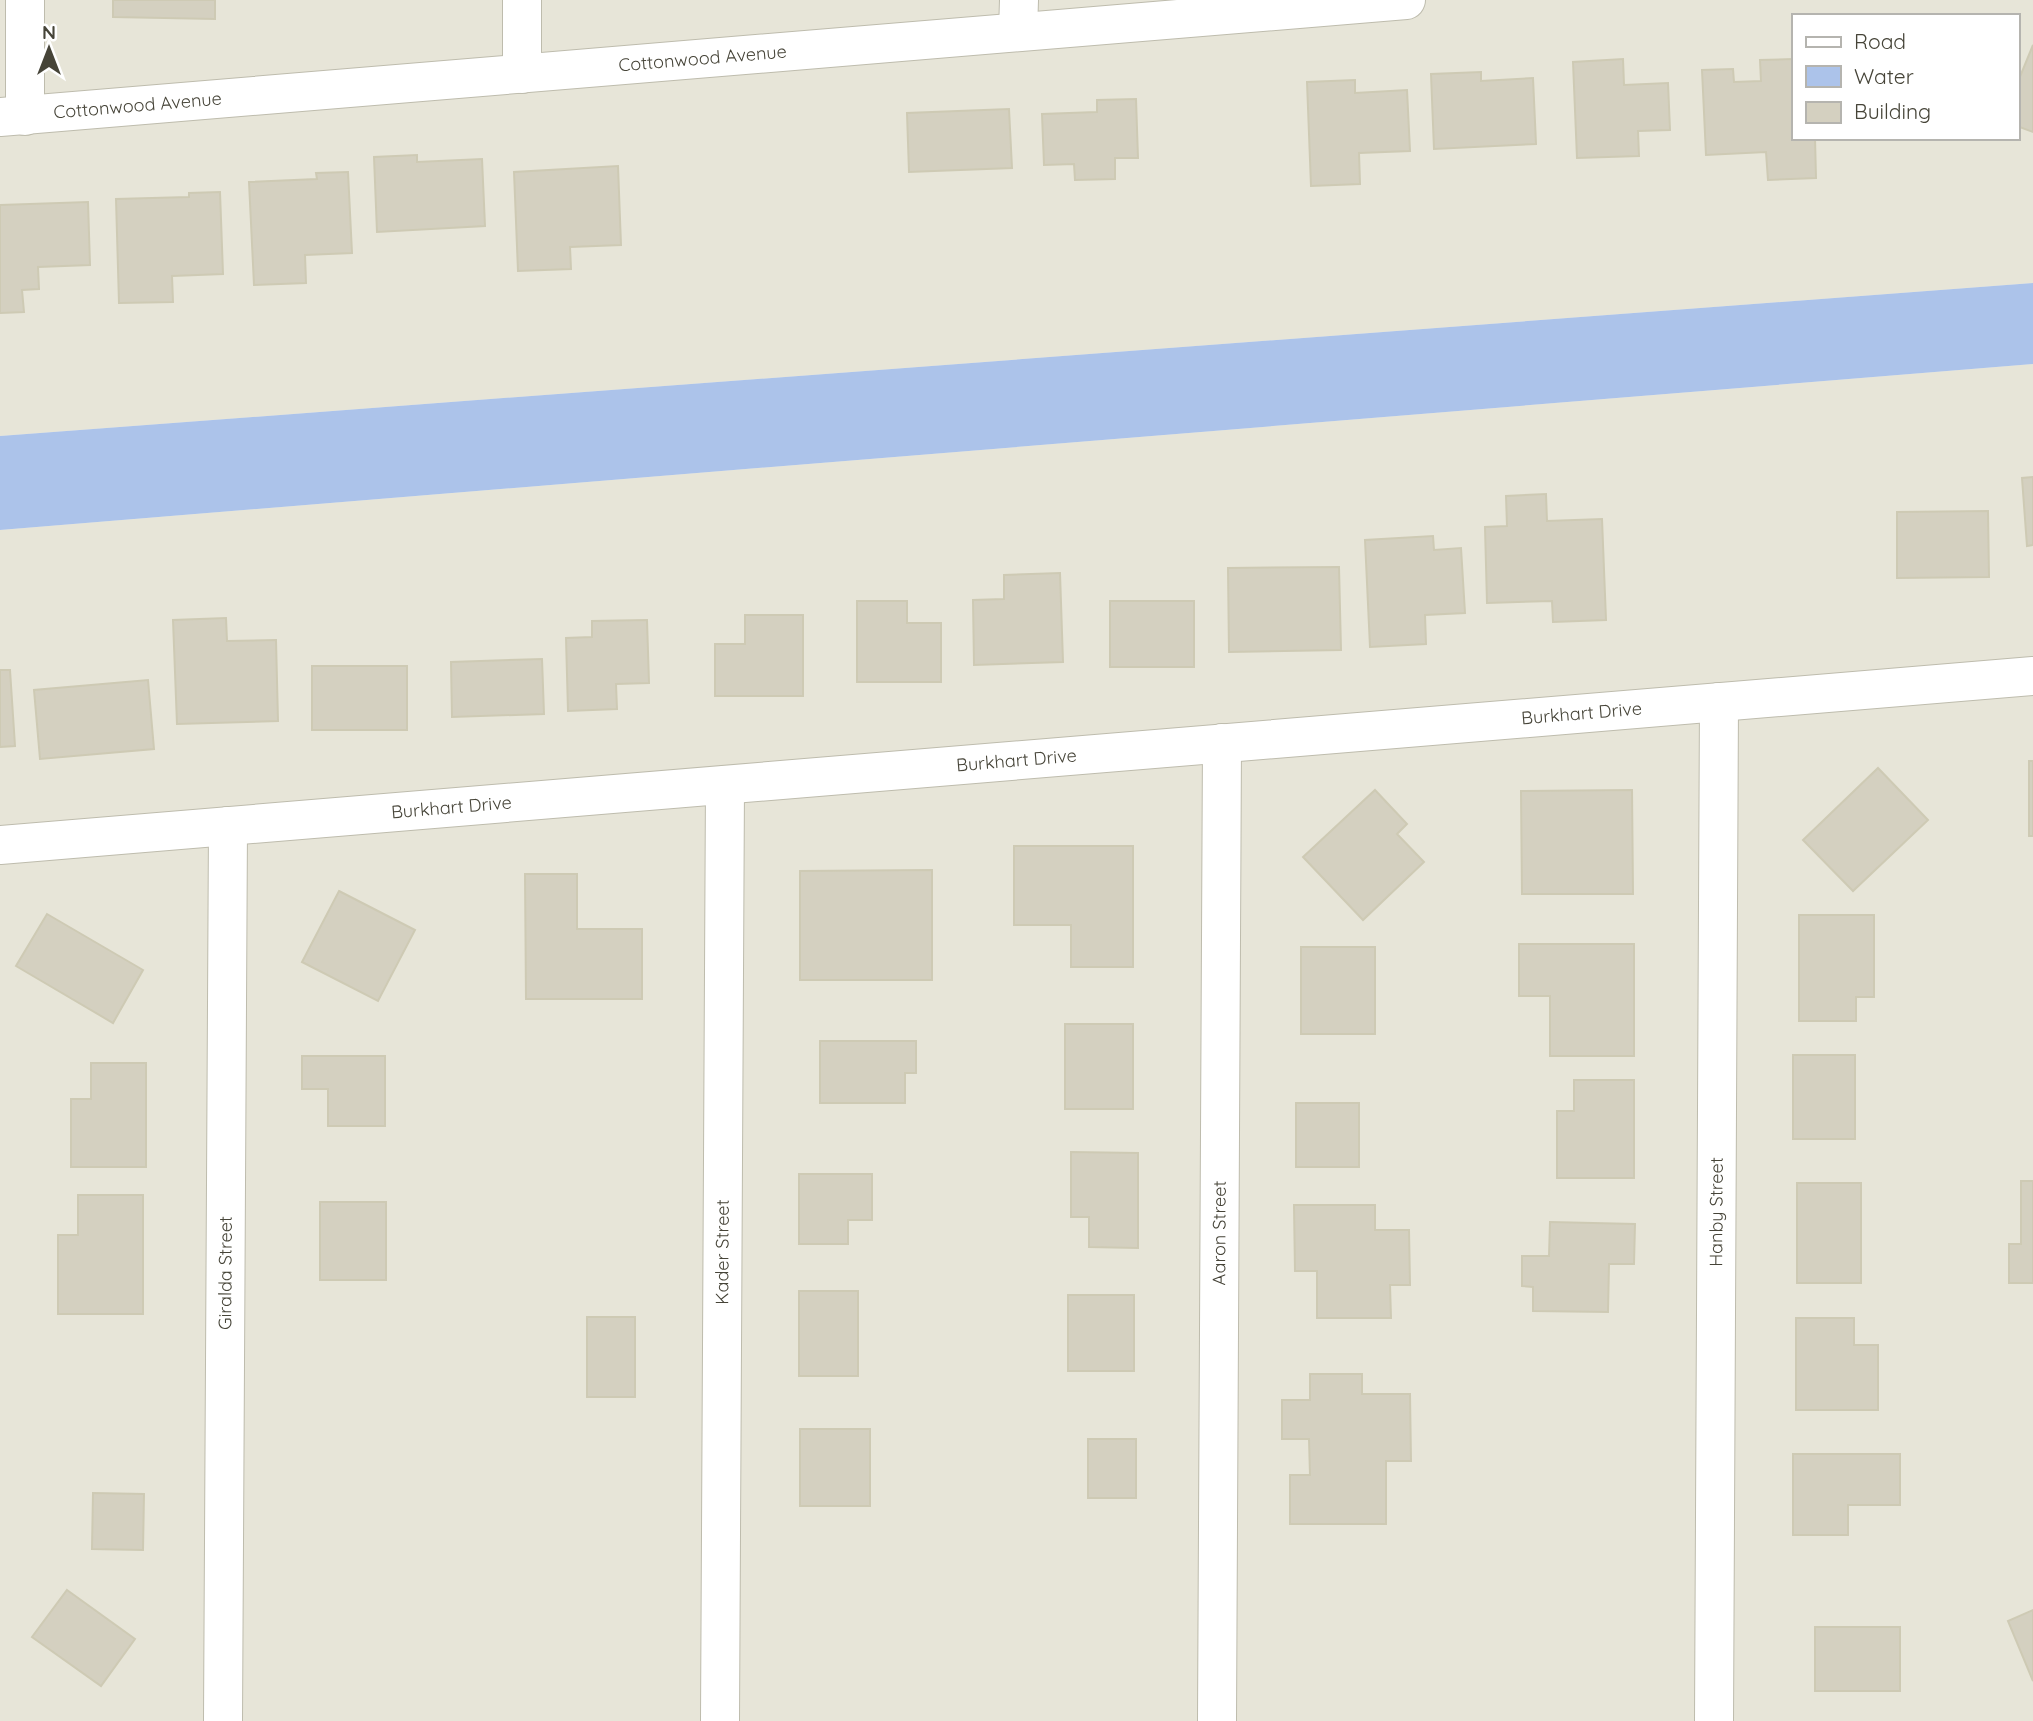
<svg xmlns="http://www.w3.org/2000/svg" width="2033" height="1721" font-family="Quicksand,sans-serif">
  <style>
    .residential { fill: #e7e5d8; fill-rule: evenodd }
    .water { fill: #acc3ea }
    .building { fill: #d4d0c0; stroke: #cecab4; stroke-width: 2 }
    .lines { fill: none; stroke-linecap: round; stroke-linejoin: round }
    .minor-casing { stroke: #bebcad; stroke-width: 40 }
    .minor { stroke: #fff; stroke-width: 38 }
    .labels { text-anchor: middle; stroke-width: 5; stroke-linejoin: round; paint-order: stroke }
    .street-label { font-size: 18px; fill: #464438; stroke: #fff }
  </style>
  <rect width="100%" height="100%" fill="#f3f2ea"/>
  <g class="residential">
    <path d="M0,0H2033V283L0,436ZM1793,16H2017V138H1793Z"/>
    <polygon points="2033,364 2033,1721 0,1721 0,530"/>
  </g>
  <polygon class="water" points="2033,283 2033,364 0,530 0,436"/>
  <g class="building">
    <polygon points="113,0 215,0 215,19 113,17"/>
    <polygon points="2033,45 2033,132 2017,126 2017,84"/>
    <polygon points="1623,59 1624,85 1668,83 1670,130 1638,131 1639,156 1577,158 1573,62"/>
    <polygon points="1793,59 1793,138 1815,138 1816,178 1768,180 1766,152 1706,155 1702,70 1733,69 1734,82 1761,81 1760,60"/>
    <polygon points="1481,72 1481,81 1533,78 1536,144 1434,149 1431,74"/>
    <polygon points="1355,80 1355,93 1407,90 1410,151 1359,153 1360,184 1311,186 1307,82"/>
    <polygon points="1136,99 1138,158 1115,158 1115,179 1075,180 1074,164 1044,165 1042,114 1097,112 1097,100"/>
    <polygon points="1009,109 1012,168 909,172 907,113"/>
    <polygon points="417,155 417,162 482,159 485,226 377,232 374,157"/>
    <polygon points="618,166 621,245 570,247 571,269 518,271 514,172"/>
    <polygon points="348,172 352,253 305,255 306,283 254,285 249,182 317,179 316,173"/>
    <polygon points="220,192 223,274 172,276 173,302 119,303 116,199 189,197 189,193"/>
    <polygon points="88,202 90,265 38,267 39,289 22,290 24,312 0,313 0,205"/>
    <polygon points="2033,477 2033,545 2027,546 2022,478"/>
    <polygon points="1546,494 1547,521 1602,519 1606,620 1553,622 1552,601 1487,603 1485,527 1507,526 1506,496"/>
    <polygon points="1988,511 1989,577 1897,578 1897,512"/>
    <polygon points="1433,536 1434,550 1461,548 1465,613 1425,615 1426,644 1370,647 1365,540"/>
    <polygon points="1339,567 1341,650 1229,652 1228,568"/>
    <polygon points="1060,573 1063,662 974,665 973,600 1004,599 1004,575"/>
    <polygon points="857,601 907,601 907,623 941,623 941,682 857,682"/>
    <rect x="1110" y="601" width="84" height="66"/>
    <polygon points="745,615 803,615 803,696 715,696 715,644 745,644"/>
    <polygon points="226,618 227,641 276,640 278,721 177,724 173,620"/>
    <polygon points="647,620 649,683 616,684 617,709 568,711 566,638 592,637 592,621"/>
    <polygon points="542,659 544,714 452,717 451,662"/>
    <rect x="312" y="666" width="95" height="64"/>
    <polygon points="0,670 10,670 15,746 0,747"/>
    <polygon points="148,680 154,749 40,759 34,690"/>
    <rect x="2029" y="761" width="4" height="75"/>
    <polygon points="1878,768 1928,820 1853,891 1803,840"/>
    <polygon points="1375,790 1407,824 1397,834 1424,862 1363,920 1303,857"/>
    <polygon points="1632,790 1633,894 1522,894 1521,791"/>
    <polygon points="1014,846 1133,846 1133,967 1071,967 1071,925 1014,925"/>
    <polygon points="932,870 932,980 800,980 800,871"/>
    <polygon points="525,874 577,874 577,929 642,929 642,999 526,999"/>
    <polygon points="339,891 415,930 378,1001 302,962"/>
    <polygon points="47,914 143,970 113,1023 16,966"/>
    <polygon points="1799,915 1874,915 1874,997 1856,997 1856,1021 1799,1021"/>
    <polygon points="1519,944 1634,944 1634,1056 1550,1056 1550,996 1519,996"/>
    <rect x="1301" y="947" width="74" height="87"/>
    <rect x="1065" y="1024" width="68" height="85"/>
    <polygon points="820,1041 916,1041 916,1073 905,1073 905,1103 820,1103"/>
    <rect x="1793" y="1055" width="62" height="84"/>
    <polygon points="302,1056 385,1056 385,1126 328,1126 328,1089 302,1089"/>
    <polygon points="91,1063 146,1063 146,1167 71,1167 71,1099 91,1099"/>
    <polygon points="1574,1080 1634,1080 1634,1178 1557,1178 1557,1111 1574,1111"/>
    <rect x="1296" y="1103" width="63" height="64"/>
    <polygon points="1071,1152 1138,1153 1138,1248 1089,1247 1089,1217 1071,1217"/>
    <polygon points="799,1174 872,1174 872,1220 848,1220 848,1244 799,1244"/>
    <polygon points="2021,1181 2033,1181 2033,1283 2009,1283 2009,1244 2021,1244"/>
    <rect x="1797" y="1183" width="64" height="100"/>
    <polygon points="78,1195 143,1195 143,1314 58,1314 58,1235 78,1235"/>
    <rect x="320" y="1202" width="66" height="78"/>
    <polygon points="1294,1205 1375,1205 1375,1230 1409,1230 1410,1285 1390,1285 1391,1318 1317,1318 1317,1271 1295,1271"/>
    <polygon points="1550,1222 1635,1224 1634,1264 1609,1264 1608,1312 1533,1311 1533,1287 1522,1286 1522,1256 1549,1256"/>
    <rect x="799" y="1291" width="59" height="85"/>
    <rect x="1068" y="1295" width="66" height="76"/>
    <rect x="587" y="1317" width="48" height="80"/>
    <polygon points="1796,1318 1854,1318 1854,1345 1878,1345 1878,1410 1796,1410"/>
    <polygon points="1310,1374 1362,1374 1362,1394 1410,1394 1411,1461 1386,1461 1386,1524 1290,1524 1290,1475 1310,1475 1309,1439 1282,1439 1282,1400 1310,1400"/>
    <rect x="800" y="1429" width="70" height="77"/>
    <rect x="1088" y="1439" width="48" height="59"/>
    <polygon points="1793,1454 1900,1454 1900,1505 1848,1505 1848,1535 1793,1535"/>
    <polygon points="93,1493 144,1494 143,1550 92,1549"/>
    <polygon points="67,1590 135,1639 101,1686 32,1637"/>
    <polygon points="2033,1610 2033,1681 2008,1621"/>
    <rect x="1815" y="1627" width="85" height="64"/>
  </g>
  <g class="lines">
    <g class="minor-casing">
      <g id="minor">
        <polyline points="1018,32 1019,0"/>
        <polyline points="522,74 522,0"/>
        <polyline points="25,116 25,0"/>
        <path id="s1" d="M0,117L1406,0"/>
        <path id="s2" d="M0,845L2033,676"/>
        <path id="s3" d="M223,1721L228,826"/>
        <path id="s4" d="M720,1721L725,785"/>
        <path id="s5" d="M1217,1721L1222,743"/>
        <path id="s6" d="M1714,1721L1719,702"/>
      </g>
    </g>
    <use href="#minor" class="minor"/>
  </g>
  <g class="labels">
    <g class="street-label">
      <text dy="6" stroke="none"><textPath href="#s1" startOffset="705">Cottonwood Avenue</textPath></text>
      <text dy="6" stroke="none"><textPath href="#s1" startOffset="138">Cottonwood Avenue</textPath></text>
      <text dy="6" stroke="none"><textPath href="#s2" startOffset="1587">Burkhart Drive</textPath></text>
      <text dy="6" stroke="none"><textPath href="#s2" startOffset="1020">Burkhart Drive</textPath></text>
      <text dy="6" stroke="none"><textPath href="#s2" startOffset="453">Burkhart Drive</textPath></text>
      <text dy="6" stroke="none"><textPath href="#s6" startOffset="509">Hanby Street</textPath></text>
      <text dy="6" stroke="none"><textPath href="#s5" startOffset="488">Aaron Street</textPath></text>
      <text dy="6" stroke="none"><textPath href="#s4" startOffset="469">Kader Street</textPath></text>
      <text dy="6" stroke="none"><textPath href="#s3" startOffset="448">Giralda Street</textPath></text>
    </g>
  </g>
  <rect x="1792" y="14" width="228" height="126" fill="#ffffff" stroke="#b5b4af" stroke-width="2"/>
  <rect x="1806" y="37" width="35" height="10" fill="#ffffff" stroke="#b5b4af" stroke-width="2"/>
  <text x="1854" y="49" font-size="21" fill="#464438">Road</text>
  <rect x="1806" y="66" width="35" height="21" fill="#acc3ea" stroke="#b5b4af" stroke-width="2"/>
  <text x="1854" y="84" font-size="21" fill="#464438">Water</text>
  <rect x="1806" y="102" width="35" height="21" fill="#d4d0c0" stroke="#b5b4af" stroke-width="2"/>
  <text x="1854" y="119" font-size="21" fill="#464438">Building</text>
  <g transform="translate(49 49)" stroke="#ffffff" stroke-width="5" paint-order="stroke">
  <path d="M0-5L12 26L0 18L-12 26Z" fill="#464438"/>
  <text y="-10" font-size="19" font-weight="bold" text-anchor="middle" fill="#464438">N</text>
  </g>
</svg>
